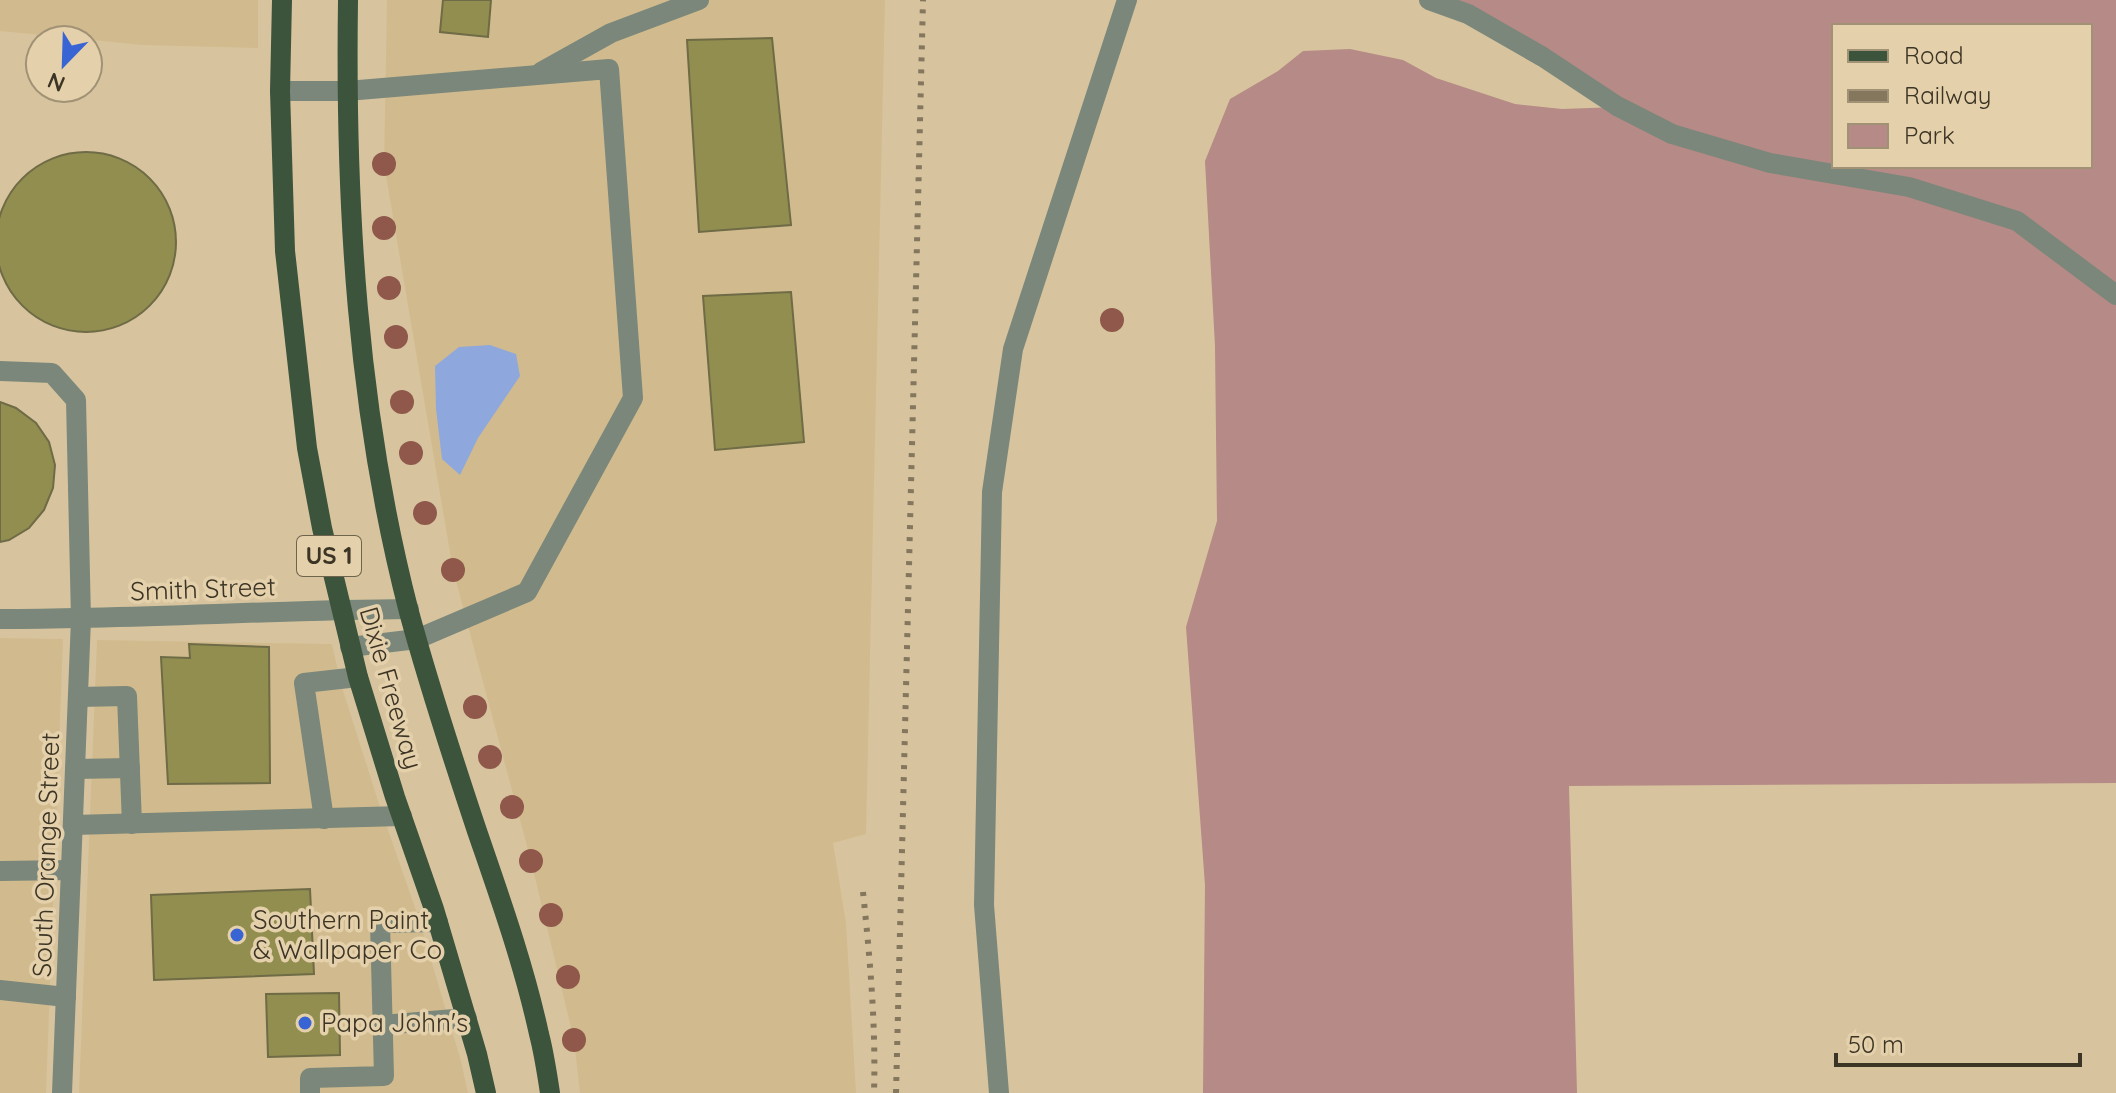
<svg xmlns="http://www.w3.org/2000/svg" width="2116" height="1093" font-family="Quicksand,sans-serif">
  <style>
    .built { fill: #d1bb8e }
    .green { fill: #b68a86; fill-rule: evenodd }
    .water { fill: #8ea7dd }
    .building { fill: #928e50; stroke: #6e6b46; stroke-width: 2 }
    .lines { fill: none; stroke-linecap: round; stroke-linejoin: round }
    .minor { stroke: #7a877a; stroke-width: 20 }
    .major { stroke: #3c533c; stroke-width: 20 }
    .rail { stroke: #84775d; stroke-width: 6; stroke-dasharray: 4 8; stroke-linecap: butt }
    .tree { fill: #8f584b }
    .poi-dot { fill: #3864d4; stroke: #e4d1ab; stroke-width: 3 }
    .labels { text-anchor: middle; stroke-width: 7; stroke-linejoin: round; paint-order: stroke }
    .shield { fill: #e4d1ab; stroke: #6e634d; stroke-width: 2 }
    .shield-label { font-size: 24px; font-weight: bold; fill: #3c3425 }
    .street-label { font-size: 26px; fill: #3c3425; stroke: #e4d1ab }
    .poi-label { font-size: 26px; fill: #3c3425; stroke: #e4d1ab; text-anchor: start }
  </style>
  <rect width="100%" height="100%" fill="#d7c49e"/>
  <g class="built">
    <polygon points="0,0 258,0 258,48 143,45 0,31"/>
    <polygon points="387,0 885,0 866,834 833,843 846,923 856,1093 580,1093 574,1040 531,861 453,570 384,164"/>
    <polygon points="0,638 63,639 46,1093 0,1093"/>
    <polygon points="97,640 332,644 341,684 379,804 418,916 461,1061 468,1093 79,1093"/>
  </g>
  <path class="green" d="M1453,0H2116V783L1569,786L1577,1093H1203L1205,885L1186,627L1217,521L1215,346L1205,161L1230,99L1278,71L1303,51L1350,49L1403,60L1436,78L1515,104L1562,109L1618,107ZM1834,26H2090V166H1834Z"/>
  <polygon class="water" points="490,345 516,354 520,376 478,438 460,475 442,459 436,409 435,366 459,347"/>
  <g class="building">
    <polygon points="443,0 491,0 488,37 440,32"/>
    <polygon points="772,38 791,225 699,232 687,40"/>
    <circle cx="86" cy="242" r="90"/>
    <polygon points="791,292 804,442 715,450 703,296"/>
    <polygon points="0,402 16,408 36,423 49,442 55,465 53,488 44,510 29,528 9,540 0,542"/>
    <polygon points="189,644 269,647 270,783 168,784 161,657 190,658"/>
    <polygon points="310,889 314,974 154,980 151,895"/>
    <polygon points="339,993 340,1055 268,1057 266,994"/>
  </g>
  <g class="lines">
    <g class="minor">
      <polyline points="1429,0 1468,14 1543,57 1617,106 1672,134 1770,163 1909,187 2017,221 2116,295"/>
      <polyline points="541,72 611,33 699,0"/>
      <polyline points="280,91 347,91 609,69 633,398 527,592 417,639 350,647"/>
      <polyline points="0,371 52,373 76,400 81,619 62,1093"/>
      <path d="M0,619C136,619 272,610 409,609"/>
      <polyline points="78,697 127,696 132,824"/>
      <polyline points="75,769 130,768"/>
      <polyline points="324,819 304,683 358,677"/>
      <polyline points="73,825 402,816"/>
      <polyline points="0,871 71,870"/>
      <polyline points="0,990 66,997"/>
      <polyline points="382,1025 467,1018"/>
      <polyline points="310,1093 310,1078 384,1076 380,923 438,922"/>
      <polyline points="999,1093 984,905 992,492 1013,349 1127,0"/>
    </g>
    <g class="major">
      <polyline points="282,0 280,91 285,251 307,448 322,528 358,677 395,797 434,909 477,1054 486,1093"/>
      <path d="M348,0C345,205 357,412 409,612C429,686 453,759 477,831C500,898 524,965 539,1034C544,1053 547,1073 550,1093"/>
    </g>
    <g class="rail">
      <path d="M863,892C870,959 876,1025 874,1093"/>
      <polyline points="896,1093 923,0"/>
    </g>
  </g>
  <g class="tree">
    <circle cx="384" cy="164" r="12"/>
    <circle cx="384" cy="228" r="12"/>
    <circle cx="389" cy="288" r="12"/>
    <circle cx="1112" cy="320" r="12"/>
    <circle cx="396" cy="337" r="12"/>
    <circle cx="402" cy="402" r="12"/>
    <circle cx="411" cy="453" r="12"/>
    <circle cx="425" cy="513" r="12"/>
    <circle cx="453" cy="570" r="12"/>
    <circle cx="475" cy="707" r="12"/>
    <circle cx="490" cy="757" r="12"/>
    <circle cx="512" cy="807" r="12"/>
    <circle cx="531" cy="861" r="12"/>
    <circle cx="551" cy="915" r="12"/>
    <circle cx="568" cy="977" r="12"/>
    <circle cx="574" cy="1040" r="12"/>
  </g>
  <g class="poi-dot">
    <circle cx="237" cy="935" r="8"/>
    <circle cx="305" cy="1023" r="8"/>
  </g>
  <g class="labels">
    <rect class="shield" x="297" y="536" width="64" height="40" rx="6"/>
    <g class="shield-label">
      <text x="329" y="564">US 1</text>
    </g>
    <g class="street-label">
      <text transform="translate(203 589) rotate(-2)" y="9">Smith Street</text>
      <text transform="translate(391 688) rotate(74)" y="9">Dixie Freeway</text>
      <text transform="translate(46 855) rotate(-88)" y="9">South Orange Street</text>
    </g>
    <g class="poi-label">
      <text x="253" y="929">Southern Paint<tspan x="253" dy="30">&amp; Wallpaper Co</tspan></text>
      <text x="321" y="1032">Papa John's</text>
    </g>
  </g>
  <rect x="1832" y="24" width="260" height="144" fill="#e4d1ab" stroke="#a19275" stroke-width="2"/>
  <rect x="1848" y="50" width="40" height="12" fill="#3c533c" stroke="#a19275" stroke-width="2"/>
  <text x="1904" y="64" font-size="24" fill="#3c3425">Road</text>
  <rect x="1848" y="90" width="40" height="12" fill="#84775d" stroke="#a19275" stroke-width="2"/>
  <text x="1904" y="104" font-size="24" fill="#3c3425">Railway</text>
  <rect x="1848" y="124" width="40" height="24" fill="#b68a86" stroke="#a19275" stroke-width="2"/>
  <text x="1904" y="144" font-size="24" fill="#3c3425">Park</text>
  <g transform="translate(64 64) rotate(203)"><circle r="38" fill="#e4d1ab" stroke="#a19275" stroke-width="2"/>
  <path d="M0-6L14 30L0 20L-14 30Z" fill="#3864d4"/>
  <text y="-12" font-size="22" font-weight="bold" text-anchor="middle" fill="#3c3425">N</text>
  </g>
  <path d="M1836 1053v12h244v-12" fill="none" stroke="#3c3425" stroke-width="4"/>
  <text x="1848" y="1053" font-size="24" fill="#3c3425" stroke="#e4d1ab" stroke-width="6" paint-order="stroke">50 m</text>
</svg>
